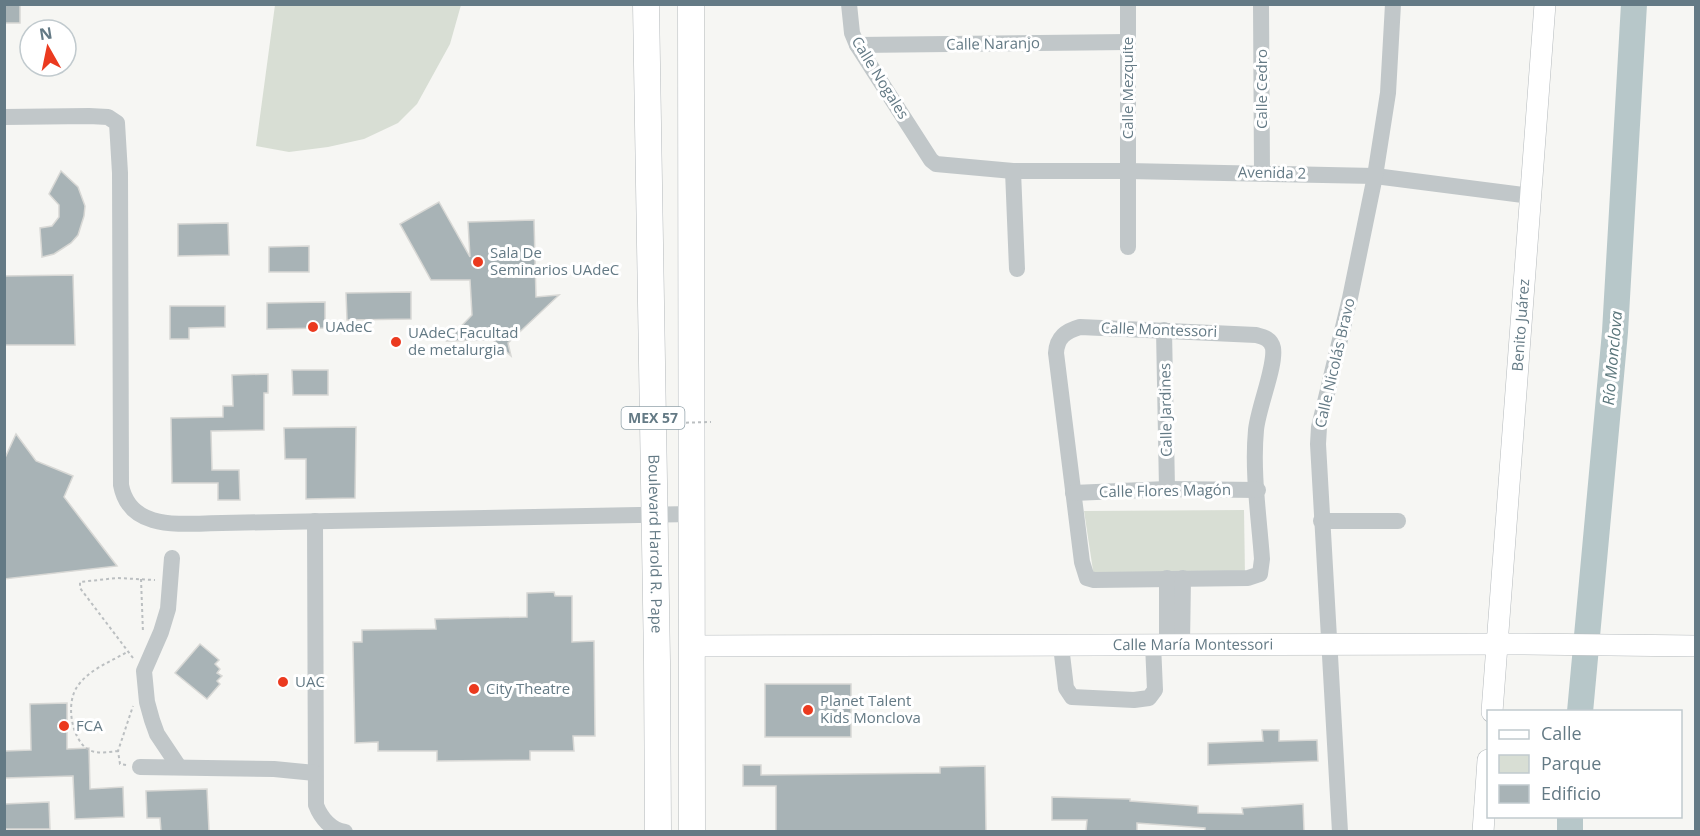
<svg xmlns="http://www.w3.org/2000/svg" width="1700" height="836" font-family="'Open Sans',sans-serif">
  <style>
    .green { fill: #d8ded4 }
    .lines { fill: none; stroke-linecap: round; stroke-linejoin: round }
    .river { stroke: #b7c7c9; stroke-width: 26 }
    .building { fill: #a8b3b6; stroke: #d8d8d5; stroke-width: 1.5 }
    .major-casing { stroke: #b5babd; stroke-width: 22 }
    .highway-casing { stroke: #b4b9bc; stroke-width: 27 }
    .path { stroke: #bbbfc1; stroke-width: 2; stroke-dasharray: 3 3; stroke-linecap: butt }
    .minor { stroke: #c1c7c9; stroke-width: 16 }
    .major { stroke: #fff; stroke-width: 21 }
    .highway { stroke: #fff; stroke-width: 26 }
    .path-bridge { stroke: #bbbfc1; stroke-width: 2; stroke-dasharray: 3 3; stroke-linecap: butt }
    .poi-dot { fill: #eb3a1f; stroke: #fff; stroke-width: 2 }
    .labels { text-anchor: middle; stroke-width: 6; stroke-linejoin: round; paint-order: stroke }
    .shield { fill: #fff; stroke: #92a2aa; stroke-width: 1.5 }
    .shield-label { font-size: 14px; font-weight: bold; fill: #647a85 }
    .street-label { font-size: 15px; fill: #647a85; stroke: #fff }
    .poi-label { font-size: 15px; fill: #647a85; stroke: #fff; text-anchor: start }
    .water-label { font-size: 16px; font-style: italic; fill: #5a767b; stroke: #fff }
  </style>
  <rect width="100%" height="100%" fill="#f6f6f3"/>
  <g class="green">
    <polygon points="275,5 275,4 461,5 450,44 417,104 398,123 364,139 328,147 289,152 256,146"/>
    <polygon points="1244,510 1245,577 1094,577 1084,511"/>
  </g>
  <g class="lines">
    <g class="river">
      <polyline points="1580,712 1615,332 1634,4"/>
      <polyline points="1570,832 1570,816"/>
    </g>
  </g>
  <g class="building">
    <rect x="4" y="4" width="16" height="19"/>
    <polygon points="61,171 78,187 85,206 84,216 78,235 71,243 54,254 42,257 40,228 52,226 59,217 59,205 49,194"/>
    <polygon points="439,202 470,257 468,222 534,220 536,297 559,295 508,343 511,356 493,340 447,341 472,315 470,280 431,280 400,224"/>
    <polygon points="228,223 229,255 178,256 178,224"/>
    <polygon points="309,246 309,272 269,272 269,247"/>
    <polygon points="73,275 75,345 4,345 4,276"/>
    <polygon points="411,292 411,319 347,320 346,293"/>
    <polygon points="325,302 325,328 267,329 267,303"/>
    <polygon points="170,306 225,306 225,327 189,328 189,339 170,339"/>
    <polygon points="292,370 328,370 328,395 293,395"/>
    <polygon points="268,374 268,393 264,393 264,430 211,431 212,470 239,470 240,500 218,500 218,483 172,483 171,418 223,417 223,406 233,406 232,375"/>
    <polygon points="356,427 355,498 306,499 306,459 285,459 284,428"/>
    <polygon points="16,434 36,461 73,476 64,497 117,566 4,579 4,460"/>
    <polygon points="554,592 555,596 572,596 572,642 594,641 595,736 573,736 574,751 530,751 530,760 437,761 437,751 378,751 378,742 355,743 353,642 362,642 362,630 436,629 435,619 527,617 527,593"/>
    <polygon points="200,644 219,660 215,664 220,669 217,673 222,676 217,681 220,684 207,699 175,673"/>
    <rect x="765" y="684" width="86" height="53"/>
    <polygon points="67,703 67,749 89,748 90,789 123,787 124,817 75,819 73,776 4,778 4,751 31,750 30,704"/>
    <polygon points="1262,730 1279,730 1279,741 1317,740 1318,761 1208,765 1208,743 1263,741"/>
    <polygon points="743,765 761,765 761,775 940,773 940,767 985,766 986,831 776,831 776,786 743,786"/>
    <polygon points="207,789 209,831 161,831 160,818 147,818 146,791"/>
    <polygon points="1052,797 1130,799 1130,801 1198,806 1198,813 1243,814 1242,808 1303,804 1304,831 1205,831 1205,828 1137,823 1137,831 1086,831 1087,820 1052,820"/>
    <polygon points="49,802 50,829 4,829 4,804"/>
  </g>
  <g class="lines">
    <g class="major-casing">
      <g id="major">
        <path id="s1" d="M691,646L1517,644L1696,646"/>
        <path id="s2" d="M1492,712L1545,4"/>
        <polyline points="1483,832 1488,760"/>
      </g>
    </g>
    <g class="highway-casing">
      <g id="highway">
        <path id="s3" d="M646,4L657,661L658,832"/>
        <polyline points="691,4 692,832"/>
      </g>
    </g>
    <g class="path">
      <polyline points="141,579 143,633"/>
      <polyline points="133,658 80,588 80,582 117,578 155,580"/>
      <path d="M118,751C108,752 95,755 86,748C71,736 66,703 77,687C88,670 110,662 127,652"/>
      <polyline points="126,765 120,764 118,751 133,706"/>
    </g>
    <g class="minor">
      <polyline points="849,4 852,33 857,45 931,160 936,164 1013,171 1128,171 1375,176 1531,196"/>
      <polyline points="1128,4 1128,247"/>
      <polyline points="1261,4 1262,173"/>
      <polyline points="857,45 1128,42"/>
      <path d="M4,117L89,116L108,117L117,123L120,173L121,485C130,533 185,523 222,523L691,514"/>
      <polyline points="1013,171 1017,269"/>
      <path d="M1080,327L1256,335C1264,337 1271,339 1273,348C1276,366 1258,408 1256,430C1252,472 1259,517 1262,559L1260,574L1248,578L1094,580L1087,578L1082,562L1056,353C1057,337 1066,331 1080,327Z"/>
      <polyline points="1164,330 1167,489"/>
      <polyline points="1073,493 1167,489 1258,490"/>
      <path d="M315,521L316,805C321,818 331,830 345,832"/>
      <polyline points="1321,521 1398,521"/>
      <polyline points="172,558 168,609 161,632 144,671 147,702 152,720 157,734 179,767"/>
      <polyline points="1167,578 1167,644"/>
      <polyline points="1182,644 1183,578"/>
      <polyline points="1061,646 1066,688 1072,697 1134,700 1149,698 1155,690 1153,644"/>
      <polyline points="140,767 274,769 315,773"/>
      <polyline points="1340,832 1318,444 1319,427 1350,298 1375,176 1388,93 1393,4"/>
    </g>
    <use href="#major" class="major"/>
    <use href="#highway" class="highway"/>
    <polyline class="path-bridge" points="632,424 711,422"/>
  </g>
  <g class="poi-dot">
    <circle cx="478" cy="262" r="6"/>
    <circle cx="313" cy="327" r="6"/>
    <circle cx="396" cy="342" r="6"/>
    <circle cx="283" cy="682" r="6"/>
    <circle cx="474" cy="689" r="6"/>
    <circle cx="808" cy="710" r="6"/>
    <circle cx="64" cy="726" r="6"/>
  </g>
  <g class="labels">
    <rect class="shield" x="621.5" y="407" width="63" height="22" rx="4.5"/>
    <g class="shield-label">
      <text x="653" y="423">MEX 57</text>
    </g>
    <g class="street-label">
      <text transform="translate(993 44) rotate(-1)" y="5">Calle Naranjo</text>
      <text transform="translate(880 78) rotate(58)" y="5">Calle Nogales</text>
      <text transform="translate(1128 88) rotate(-90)" y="5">Calle Mezquite</text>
      <text transform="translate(1262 89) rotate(-90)" y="5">Calle Cedro</text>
      <text transform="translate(1272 173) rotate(1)" y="5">Avenida 2</text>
      <text dy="5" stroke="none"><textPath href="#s2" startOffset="388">Benito Juárez</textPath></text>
      <text transform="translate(1159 330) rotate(2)" y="5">Calle Montessori</text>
      <text transform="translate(1335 363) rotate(-77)" y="5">Calle Nicolás Bravo</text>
      <text transform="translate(1166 410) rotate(-91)" y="5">Calle Jardines</text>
      <text transform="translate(1165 491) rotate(-1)" y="5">Calle Flores Magón</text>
      <text dy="5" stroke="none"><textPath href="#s3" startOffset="540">Boulevard Harold R. Pape</textPath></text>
      <text dy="5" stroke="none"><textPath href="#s1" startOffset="502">Calle María Montessori</textPath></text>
    </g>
    <g class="poi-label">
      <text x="490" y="258">Sala De<tspan x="490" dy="17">Seminarios UAdeC</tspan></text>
      <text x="325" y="332">UAdeC</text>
      <text x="408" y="338">UAdeC Facultad<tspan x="408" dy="17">de metalurgia</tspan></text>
      <text x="295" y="687">UAC</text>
      <text x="486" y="694">City Theatre</text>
      <text x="820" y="706">Planet Talent<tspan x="820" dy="17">Kids Monclova</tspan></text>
      <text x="76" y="731">FCA</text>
    </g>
    <g class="water-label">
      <text transform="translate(1612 358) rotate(-85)" y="6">Río Monclova</text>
    </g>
  </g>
  <rect width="1700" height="836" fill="none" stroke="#647a85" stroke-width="12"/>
  <rect x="1487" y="710" width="195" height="108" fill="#ffffff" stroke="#c1cace" stroke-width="1.5"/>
  <rect x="1499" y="730" width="30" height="9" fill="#ffffff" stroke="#c1cace" stroke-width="1.5"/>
  <text x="1541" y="740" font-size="18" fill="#647a85">Calle</text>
  <rect x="1499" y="755" width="30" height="18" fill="#d8ded4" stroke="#c1cace" stroke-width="1.5"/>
  <text x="1541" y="770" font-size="18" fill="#647a85">Parque</text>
  <rect x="1499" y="785" width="30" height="18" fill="#a8b3b6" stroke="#c1cace" stroke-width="1.5"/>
  <text x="1541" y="800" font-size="18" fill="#647a85">Edificio</text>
  <g transform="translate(48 48) rotate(351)"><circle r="28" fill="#ffffff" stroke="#c1cace" stroke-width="1.5"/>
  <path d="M0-4.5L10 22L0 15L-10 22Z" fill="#eb3a1f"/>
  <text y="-9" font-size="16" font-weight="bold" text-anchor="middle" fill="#647a85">N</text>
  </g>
</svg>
